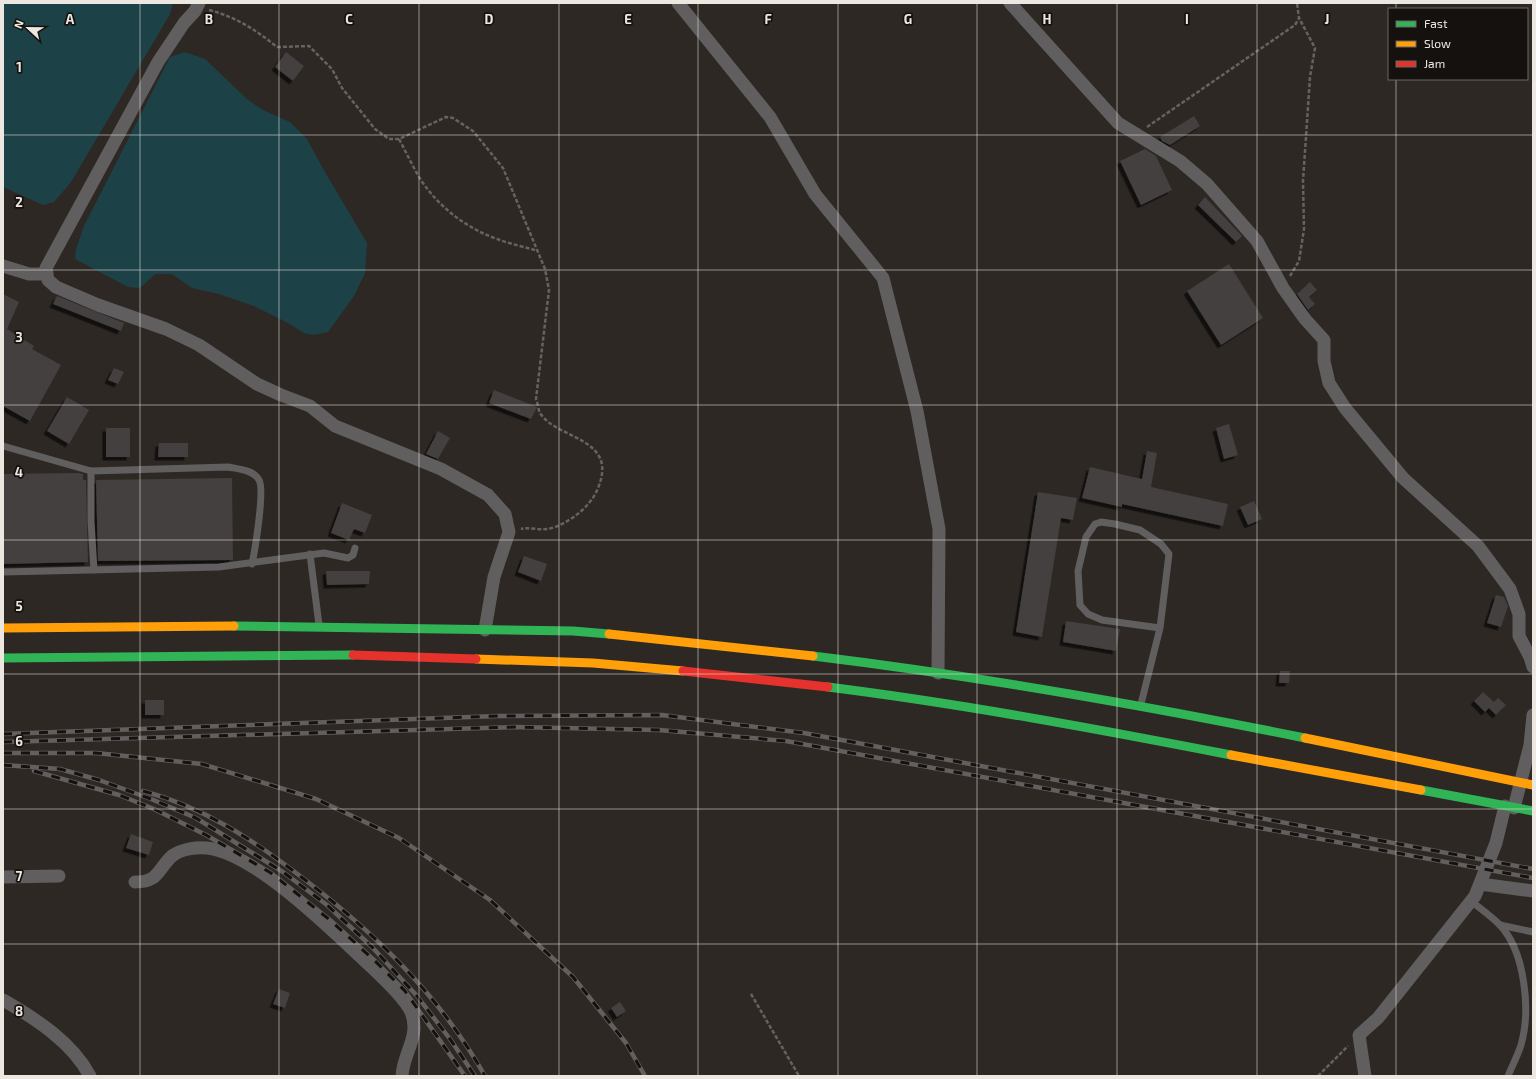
<svg xmlns="http://www.w3.org/2000/svg" width="1536" height="1079" font-family="'Exo 2',sans-serif">
  <style>
    .water { fill: #1c4248 }
    .building { fill: #443f3f; filter: url(#shadow) }
    .lines { fill: none; stroke-linecap: round; stroke-linejoin: round }
    .path { stroke: #656361; stroke-width: 2.5; stroke-dasharray: 4 2; stroke-linecap: butt }
    .lane { stroke: #605e5e; stroke-width: 7 }
    .street { stroke: #605e5e; stroke-width: 13 }
    .fast { stroke: #30b455; stroke-width: 9 }
    .slow { stroke: #ff9f0a; stroke-width: 9 }
    .jam { stroke: #e5322d; stroke-width: 9 }
    .rail-casing { stroke: #635f5f; stroke-width: 4.5 }
    .rail { stroke: #15110e; stroke-width: 3; stroke-dasharray: 9; stroke-linecap: butt }
    .grid { fill: none; stroke: #ede7e2; stroke-width: 1; stroke-opacity: 0.55 }
    .grid-label { font-size: 13px; text-anchor: middle; font-weight: bold; fill: #ede7e2; stroke: #15110e; stroke-width: 3.5; stroke-linejoin: round; paint-order: stroke }
  </style>
  <defs>
    <filter id="shadow"><feDropShadow dx="-3.5" dy="3.5" stdDeviation="0" flood-color="#0009"/></filter>
  </defs>
  <rect width="100%" height="100%" fill="#2d2824"/>
  <g class="water">
    <polygon points="3,3 173,3 170,14 71,182 54,202 43,205 3,187"/>
    <polygon points="185,52 205,59 248,100 263,110 290,122 307,139 322,167 367,243 365,273 354,296 328,332 314,335 304,333 288,323 254,306 219,294 192,288 172,274 155,274 140,288 128,287 75,259 76,249 84,226 170,57"/>
  </g>
  <g class="building">
    <polygon points="286,52 304,66 293,81 275,67"/>
    <polygon points="1194,116 1200,126 1170,145 1162,141 1160,137"/>
    <polygon points="1145,149 1156,156 1172,190 1141,205 1120,161"/>
    <polygon points="1205,197 1242,236 1236,242 1198,205"/>
    <polygon points="1229,264 1263,318 1221,345 1187,291"/>
    <polygon points="1310,282 1317,290 1309,297 1315,304 1308,310 1297,294"/>
    <polygon points="3,294 19,302 7,329 34,346 32,349 61,365 30,421 3,406"/>
    <polygon points="57,296 124,323 121,331 53,304"/>
    <polygon points="114,368 124,372 118,384 108,380"/>
    <polygon points="494,390 537,407 531,419 489,403"/>
    <polygon points="67,397 89,410 69,444 47,431"/>
    <polygon points="1229,424 1238,455 1224,459 1216,428"/>
    <rect x="106" y="428" width="24" height="29"/>
    <polygon points="438,431 450,438 438,459 426,454"/>
    <polygon points="159,443 188,443 188,457 158,457"/>
    <polygon points="1147,451 1157,453 1151,487 1228,504 1223,526 1122,504 1122,507 1082,498 1090,467 1142,479"/>
    <polygon points="78,473 83,474 83,480 86,480 88,562 3,564 3,474"/>
    <polygon points="232,478 233,560 98,561 96,480"/>
    <polygon points="1038,492 1077,498 1073,520 1061,518 1042,637 1016,632"/>
    <polygon points="1254,501 1262,519 1248,525 1240,507"/>
    <polygon points="342,503 372,515 365,533 354,529 349,540 331,533"/>
    <polygon points="524,556 547,564 541,581 518,572"/>
    <polygon points="326,571 370,571 369,584 327,585"/>
    <polygon points="1496,595 1504,597 1508,606 1501,627 1487,623"/>
    <polygon points="1066,621 1120,629 1116,651 1063,642"/>
    <polygon points="1280,671 1290,671 1289,683 1279,683"/>
    <polygon points="1483,692 1494,702 1498,698 1506,705 1496,715 1489,708 1485,712 1474,701"/>
    <rect x="145" y="700" width="19" height="15"/>
    <polygon points="131,834 153,842 149,855 126,848"/>
    <polygon points="279,989 290,993 285,1008 273,1004"/>
    <polygon points="620,1002 626,1011 617,1017 611,1008"/>
  </g>
  <g class="lines">
    <g class="path">
      <path d="M209,10C236,17 256,30 277,47L309,46L332,69L342,88L375,129L389,139H399L446,117L453,118L473,131L503,168L545,269L549,290L536,399C538,403 538,409 540,413C557,440 619,437 598,488C591,507 567,525 548,529C539,530 529,527 521,529"/>
      <polyline points="1147,127 1295,25 1299,18 1297,3"/>
      <path d="M399,139C406,152 412,165 419,177C437,206 466,228 497,239C510,244 525,247 538,251"/>
      <polyline points="1290,276 1299,261 1304,229 1303,181 1310,77 1315,48 1299,18"/>
      <polyline points="751,994 799,1076"/>
      <polyline points="1318,1076 1348,1046"/>
    </g>
    <g class="lane">
      <path d="M3,446L91,471L228,467C238,469 254,470 259,480C265,489 255,550 252,564"/>
      <polyline points="91,471 91,521 94,570"/>
      <polyline points="310,554 319,625"/>
      <polyline points="3,572 219,567 324,553 348,558 353,555 355,548"/>
      <polyline points="1141,704 1160,628 1169,554 1161,544 1140,530 1115,524 1101,522 1095,524 1086,537 1078,571 1080,605 1088,614 1102,620 1160,628"/>
      <path d="M1471,901C1481,909 1491,916 1500,925C1525,952 1531,1010 1521,1045C1518,1055 1512,1066 1508,1076"/>
      <polyline points="1500,925 1533,932"/>
    </g>
    <g class="street">
      <polyline points="199,3 195,11 184,23 158,62 46,268 48,280 56,287 98,305 166,329 199,345 257,384 281,395 310,406 335,426 441,469 488,495 505,514 509,532 494,577 485,630"/>
      <polyline points="678,3 770,117 815,194 883,278 917,411 939,529 938,673"/>
      <polyline points="1010,3 1118,123 1180,161 1207,184 1257,241 1283,288 1305,319 1324,340 1324,361 1329,383 1345,408 1403,478 1478,546 1510,589 1519,614 1519,636 1530,657 1533,667"/>
      <polyline points="3,266 29,274 46,274"/>
      <polyline points="1514,808 1530,745 1533,715"/>
      <polyline points="3,877 59,876"/>
      <path d="M135,882C159,882 157,870 172,856C181,849 196,847 207,848C254,853 330,928 365,961C377,972 405,998 411,1012C421,1036 403,1053 402,1076"/>
      <polyline points="1480,884 1533,891"/>
      <path d="M3,1000C36,1019 72,1042 90,1076"/>
      <polyline points="1365,1076 1359,1035 1378,1018 1475,896 1496,843 1505,806"/>
    </g>
    <g class="fast">
      <polyline points="234,626 573,631 609,634"/>
      <path d="M813,656C978,676 1142,705 1305,738"/>
      <polyline points="3,658 353,655"/>
      <path d="M828,687C963,704 1097,729 1231,755"/>
      <polyline points="1421,790 1533,811"/>
    </g>
    <g class="slow">
      <polyline points="3,628 234,626"/>
      <polyline points="609,634 813,656"/>
      <polyline points="476,659 593,663 683,671"/>
      <polyline points="1305,738 1533,785"/>
      <polyline points="1231,755 1421,790"/>
    </g>
    <g class="jam">
      <polyline points="353,655 476,659"/>
      <polyline points="683,671 828,687"/>
    </g>
    <g class="rail-casing">
      <g id="rail">
        <polyline points="3,734 498,716 662,715 804,733 1533,869"/>
        <polyline points="3,742 515,727 659,730 786,741 1533,878"/>
        <polyline points="3,753 96,753 202,764 316,799 399,838 490,900 573,977 626,1043 645,1076"/>
        <polyline points="3,765 60,769 99,780 151,799 196,818 283,872 327,905 372,947 417,996 450,1039 475,1076"/>
        <polyline points="34,771 119,795 154,809 206,835 271,873 330,920 375,961 405,991 465,1076"/>
        <path d="M143,791C204,807 255,841 304,879C376,934 440,996 485,1076"/>
      </g>
    </g>
    <use href="#rail" class="rail"/>
  </g>
  <path class="grid" d="M140,3V1076M279,3V1076M419,3V1076M559,3V1076M698,3V1076M838,3V1076M977,3V1076M1117,3V1076M1257,3V1076M1396,3V9M1396,79V1076M3,135H1533M3,270H1533M3,405H1533M3,540H1533M3,674H1533M3,809H1533M3,944H1533"/>
  <g class="grid-label">
    <text x="70" y="24">A</text>
    <text x="209" y="24">B</text>
    <text x="349" y="24">C</text>
    <text x="489" y="24">D</text>
    <text x="628" y="24">E</text>
    <text x="768" y="24">F</text>
    <text x="908" y="24">G</text>
    <text x="1047" y="24">H</text>
    <text x="1187" y="24">I</text>
    <text x="1327" y="24">J</text>
    <text x="19" y="72">1</text>
    <text x="19" y="207">2</text>
    <text x="19" y="342">3</text>
    <text x="19" y="477">4</text>
    <text x="19" y="611">5</text>
    <text x="19" y="746">6</text>
    <text x="19" y="881">7</text>
    <text x="19" y="1016">8</text>
  </g>
  <rect width="1536" height="1079" fill="none" stroke="#ede7e2" stroke-width="8"/>
  <rect x="1388" y="8" width="140" height="72" fill="#15110e" stroke="#6b6763"/>
  <rect x="1396" y="21" width="20" height="6" fill="#30b455" stroke="#6b6763"/>
  <text x="1424" y="28" font-size="12" fill="#ede7e2">Fast</text>
  <rect x="1396" y="41" width="20" height="6" fill="#ff9f0a" stroke="#6b6763"/>
  <text x="1424" y="48" font-size="12" fill="#ede7e2">Slow</text>
  <rect x="1396" y="61" width="20" height="6" fill="#e5322d" stroke="#6b6763"/>
  <text x="1424" y="68" font-size="12" fill="#ede7e2">Jam</text>
  <g transform="translate(28 28) rotate(292)" stroke="#15110e" stroke-width="3" paint-order="stroke">
  <path d="M0-3L7 15L0 10L-7 15Z" fill="#ede7e2"/>
  <text y="-6" font-size="11" font-weight="bold" text-anchor="middle" fill="#ede7e2">N</text>
  </g>
</svg>
